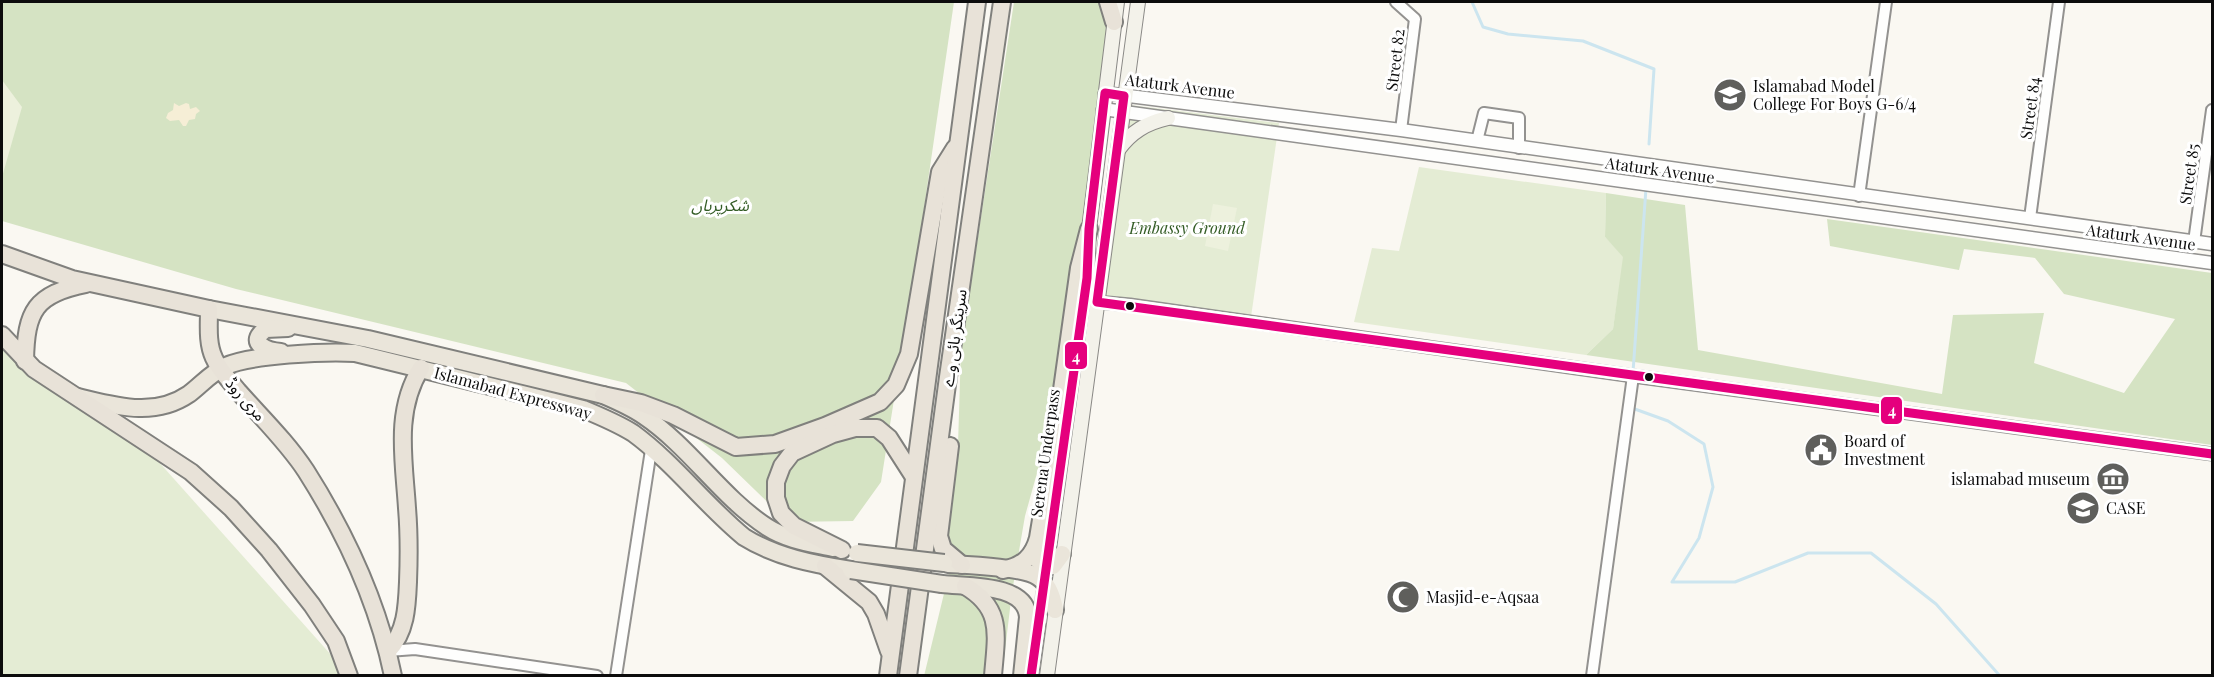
<svg xmlns="http://www.w3.org/2000/svg" width="2214" height="677" font-family="'Playfair Display','Noto Sans Arabic',serif">
  <style>
    .green { fill: #e4ecd4 }
    .forest { fill: #d5e3c3 }
    .sand { fill: #f6eed6 }
    .pitch { fill: #edf1dd }
    .lines { fill: none; stroke-linecap: round; stroke-linejoin: round }
    .stream { stroke: #cce5ef; stroke-width: 3 }
    .secondary-tunnel { stroke: #d6d5d0; stroke-width: 14; stroke-dasharray: 14 7; stroke-linecap: butt }
    .minor-casing { stroke: #939290; stroke-width: 14 }
    .tertiary-casing { stroke: #939290; stroke-width: 15 }
    .secondary-casing { stroke: #8a8986; stroke-width: 16 }
    .primary-casing { stroke: #80807d; stroke-width: 20 }
    .trunk-casing { stroke: #80807d; stroke-width: 20 }
    .minor { stroke: #fefefd; stroke-width: 10 }
    .tertiary { stroke: #fefefd; stroke-width: 12 }
    .secondary { stroke: #f3f2ea; stroke-width: 14 }
    .primary { stroke: #eae5da; stroke-width: 16 }
    .trunk { stroke: #e8e2d8; stroke-width: 16 }
    .primary-bridge-casing { stroke: #80807d; stroke-width: 20; stroke-linecap: butt }
    .primary-bridge { stroke: #eae5da; stroke-width: 16 }
    .bus-1-casing { stroke: #fff; stroke-width: 14 }
    .bus-1 { stroke: #e5007d; stroke-width: 9 }
    .bus-dot { fill: #0c0c0c; stroke: #fff; stroke-width: 2 }
    .labels { text-anchor: middle; stroke-width: 6; stroke-linejoin: round; paint-order: stroke }
    .street-label { font-size: 16px; fill: #0c0c0c; stroke: #fff }
    .poi-label { font-size: 16px; fill: #0c0c0c; stroke: #fff; text-anchor: start }
    .park-label { font-size: 16px; font-style: italic; fill: #335c25; stroke: #fff }
    .line-badge { stroke: #fff; stroke-width: 2 }
    .badge-label { font-size: 16px; text-anchor: middle; font-weight: bold; fill: #fff }
  </style>
  <rect width="100%" height="100%" fill="#faf8f2"/>
  <g class="green">
    <polygon points="1130,105 1279,123 1251,317 1101,295"/>
    <polygon points="1419,167 1606,193 1605,237 1624,257 1613,329 1586,355 1354,322 1372,248 1399,251"/>
    <polygon points="2,344 133,433 349,675 2,675"/>
  </g>
  <g class="forest">
    <polygon points="2,2 954,2 922,222 881,482 853,521 788,522 722,458 626,383 236,289 2,221"/>
    <polygon points="1014,2 1113,2 1086,200 1044,448 1025,516 1012,592 1002,675 924,676 949,573 946,531 958,445 961,348"/>
    <polygon points="1606,193 1685,205 1698,350 1942,394 1953,315 2044,313 2034,363 2124,393 2175,319 2064,294 2035,258 1964,249 1959,270 1830,246 1827,219 2212,273 2212,445 1586,355 1613,329 1623,257 1605,237"/>
  </g>
  <polygon class="sand" points="174,103 179,106 186,103 189,104 190,109 196,107 200,111 196,114 195,119 189,120 186,126 183,126 179,120 170,121 166,118 168,113 173,110"/>
  <g class="pitch">
    <polygon points="2,80 22,107 2,177"/>
    <polygon points="1213,204 1237,208 1228,251 1205,246"/>
  </g>
  <g class="lines">
    <g class="stream">
      <polyline points="1472,2 1483,27 1508,34 1583,41 1654,69 1649,144"/>
      <polyline points="1633,372 1646,188"/>
      <polyline points="1632,408 1668,421 1704,444 1713,487 1699,538 1672,582 1735,582 1808,553 1871,553 1936,604 2000,676"/>
    </g>
    <polyline class="secondary-tunnel" points="1038,626 1049,539"/>
    <g class="minor-casing">
      <g id="minor">
        <polyline points="1396,2 1415,19 1401,130"/>
        <polyline points="1477,141 1484,113 1519,118 1519,148"/>
        <polyline points="1859,196 1886,2"/>
        <polyline points="2030,218 2059,2"/>
        <polyline points="2194,242 2212,110"/>
        <polyline points="388,651 415,649 597,676"/>
        <polyline points="616,676 651,450"/>
        <polyline points="1592,676 1633,376"/>
      </g>
    </g>
    <g class="tertiary-casing">
      <g id="tertiary">
        <polyline points="1105,93 1401,130 2212,244"/>
        <polyline points="1103,109 2212,263"/>
        <polyline points="1097,302 1130,305 1633,376 2212,454"/>
      </g>
    </g>
    <g class="secondary-casing">
      <g id="secondary">
        <path d="M1118,150C1131,132 1146,123 1168,118"/>
        <polyline points="1049,539 1087,278 1089,229 1117,2"/>
        <polyline points="1031,676 1038,626"/>
        <polyline points="1047,676 1138,2"/>
      </g>
    </g>
    <g class="primary-casing">
      <g id="primary">
        <path d="M209,309L368,339L603,395C617,401 631,407 644,416C690,447 721,497 767,527C787,540 810,543 833,548"/>
        <path d="M281,352C267,351 246,343 266,329L288,328"/>
        <path d="M78,397C116,406 154,418 189,394C201,385 212,372 226,366C249,355 327,351 355,353L583,409C600,416 617,423 633,433C674,463 705,505 744,537C776,557 813,564 851,570"/>
        <path d="M1033,551C1036,560 1042,567 1053,566L1062,554"/>
        <path d="M948,564C967,565 1024,567 1038,577C1049,584 1053,598 1055,610"/>
        <path d="M1003,570C1022,566 1033,557 1038,538L1059,411L1079,268L1089,229"/>
        <path d="M942,584C967,587 1026,583 1028,617L1022,676"/>
      </g>
    </g>
    <g class="trunk-casing">
      <g id="trunk">
        <polyline points="1108,2 1114,22"/>
        <path d="M2,254L72,279L209,309C209,325 207,343 214,358C219,370 230,381 238,391C261,417 287,442 306,471C346,534 378,603 393,676"/>
        <polyline points="2,335 34,369 191,472 231,508 269,550 312,605 336,641 349,676"/>
        <path d="M25,361C26,311 35,294 86,284"/>
        <polyline points="603,395 641,403 673,415 736,447 775,444 825,426 880,402 896,385 909,354 940,172 955,148"/>
        <polyline points="950,446 939,536 943,549 962,565"/>
        <polyline points="842,550 794,526 781,513 776,498 776,482 782,466 792,453 833,434 855,428 877,428 889,438 914,477"/>
        <polyline points="825,566 869,602 876,614 889,651"/>
        <path d="M965,586C1004,609 996,636 993,676"/>
        <path d="M388,651C406,632 407,607 408,582C409,557 409,532 407,508C404,460 394,411 421,368"/>
        <polyline points="888,676 977,2"/>
        <polyline points="908,676 948,377 1002,2"/>
      </g>
    </g>
    <use href="#minor" class="minor"/>
    <use href="#tertiary" class="tertiary"/>
    <use href="#secondary" class="secondary"/>
    <use href="#primary" class="primary"/>
    <use href="#trunk" class="trunk"/>
    <g class="primary-bridge-casing">
      <g id="primary-bridge">
        <polyline points="857,553 944,563"/>
        <polyline points="851,570 942,584"/>
      </g>
    </g>
    <use href="#primary-bridge" class="primary-bridge"/>
    <g class="bus-1-casing">
      <polyline id="bus-1" points="1031,676 1087,278 1089,229 1105,93 1124,96 1097,302 2212,454"/>
    </g>
    <use href="#bus-1" class="bus-1"/>
  </g>
  <defs>
    <g id="university-disc" transform="scale(1.725)"><circle r="9.5" fill="#5f5f5c" stroke="#fff"/><path d="M0-5L7-2L0 1L-7-2ZM-4 1L0 2.5L4 1V4Q0 6-4 4Z" fill="#fff"/></g>
    <g id="civic-disc" transform="scale(1.725)"><circle r="9.5" fill="#5f5f5c" stroke="#fff"/><path d="M-.6-6.5H3V-4.5H.6V-3L4-1V1h2V6H-6V1h2V-1L-.6-3ZM-1.2 2.5V6h2.4V2.5Z" fill="#fff"/></g>
    <g id="museum-disc" transform="scale(1.725)"><circle r="9.5" fill="#5f5f5c" stroke="#fff"/><path d="M0-6L6-3V-2H-6V-3ZM-5-1h2V3h-2ZM-1-1h2V3h-2ZM3-1h2V3H3ZM-6 4H6V6H-6Z" fill="#fff"/></g>
    <g id="mosque-disc" transform="scale(1.725)"><circle r="9.5" fill="#5f5f5c" stroke="#fff"/><path d="M3.5-4.9A6 6 0 1 0 3.5 4.9A5 5 0 1 1 3.5-4.9Z" fill="#fff"/></g>
  </defs>
  <g fill-rule="evenodd">
    <use href="#university-disc" x="1730" y="95"/>
    <use href="#civic-disc" x="1821" y="450"/>
    <use href="#museum-disc" x="2113" y="479"/>
    <use href="#university-disc" x="2083" y="508"/>
    <use href="#mosque-disc" x="1403" y="597"/>
  </g>
  <g class="bus-dot">
    <circle cx="1130" cy="306" r="5"/>
    <circle cx="1649" cy="377" r="5"/>
  </g>
  <g class="labels">
    <g class="street-label">
      <text transform="translate(1395 60) rotate(-83)" y="6">Street 82</text>
      <text transform="translate(1180 86) rotate(7)" y="6">Ataturk Avenue</text>
      <text transform="translate(2030 108) rotate(-82)" y="6">Street 84</text>
      <text transform="translate(1660 170) rotate(8)" y="6">Ataturk Avenue</text>
      <text transform="translate(2189 174) rotate(-82)" y="6">Street 85</text>
      <text transform="translate(2141 237) rotate(8)" y="6">Ataturk Avenue</text>
      <text transform="translate(954 338) rotate(-82)" y="6">سرینگر ہائی وے</text>
      <text transform="translate(513 393) rotate(15)" y="6">Islamabad Expressway</text>
      <text transform="translate(246 399) rotate(49)" y="6">مری روڈ</text>
      <text transform="translate(1045 453) rotate(-82)" y="6">Serena Underpass</text>
    </g>
    <g class="poi-label">
      <text x="1753" y="92">Islamabad Model<tspan x="1753" dy="18">College For Boys G-6/4</tspan></text>
      <text x="1844" y="447">Board of<tspan x="1844" dy="18">Investment</tspan></text>
      <text x="2090" y="485" text-anchor="end">islamabad museum</text>
      <text x="2106" y="514">CASE</text>
      <text x="1426" y="603">Masjid-e-Aqsaa</text>
    </g>
    <g class="park-label">
      <text x="720" y="211">شکرپریاں</text>
      <text x="1187" y="234">Embassy Ground</text>
    </g>
  </g>
  <g class="line-badge">
    <rect x="1064" y="341" width="24" height="29" rx="6" fill="#e5007d"/>
    <rect x="1880" y="396" width="23" height="29" rx="6" fill="#e5007d"/>
  </g>
  <g class="badge-label">
    <text x="1076" y="362">4</text>
    <text x="1892" y="416">4</text>
  </g>
  <rect width="2214" height="677" fill="none" stroke="#0c0c0c" stroke-width="6"/>
</svg>
